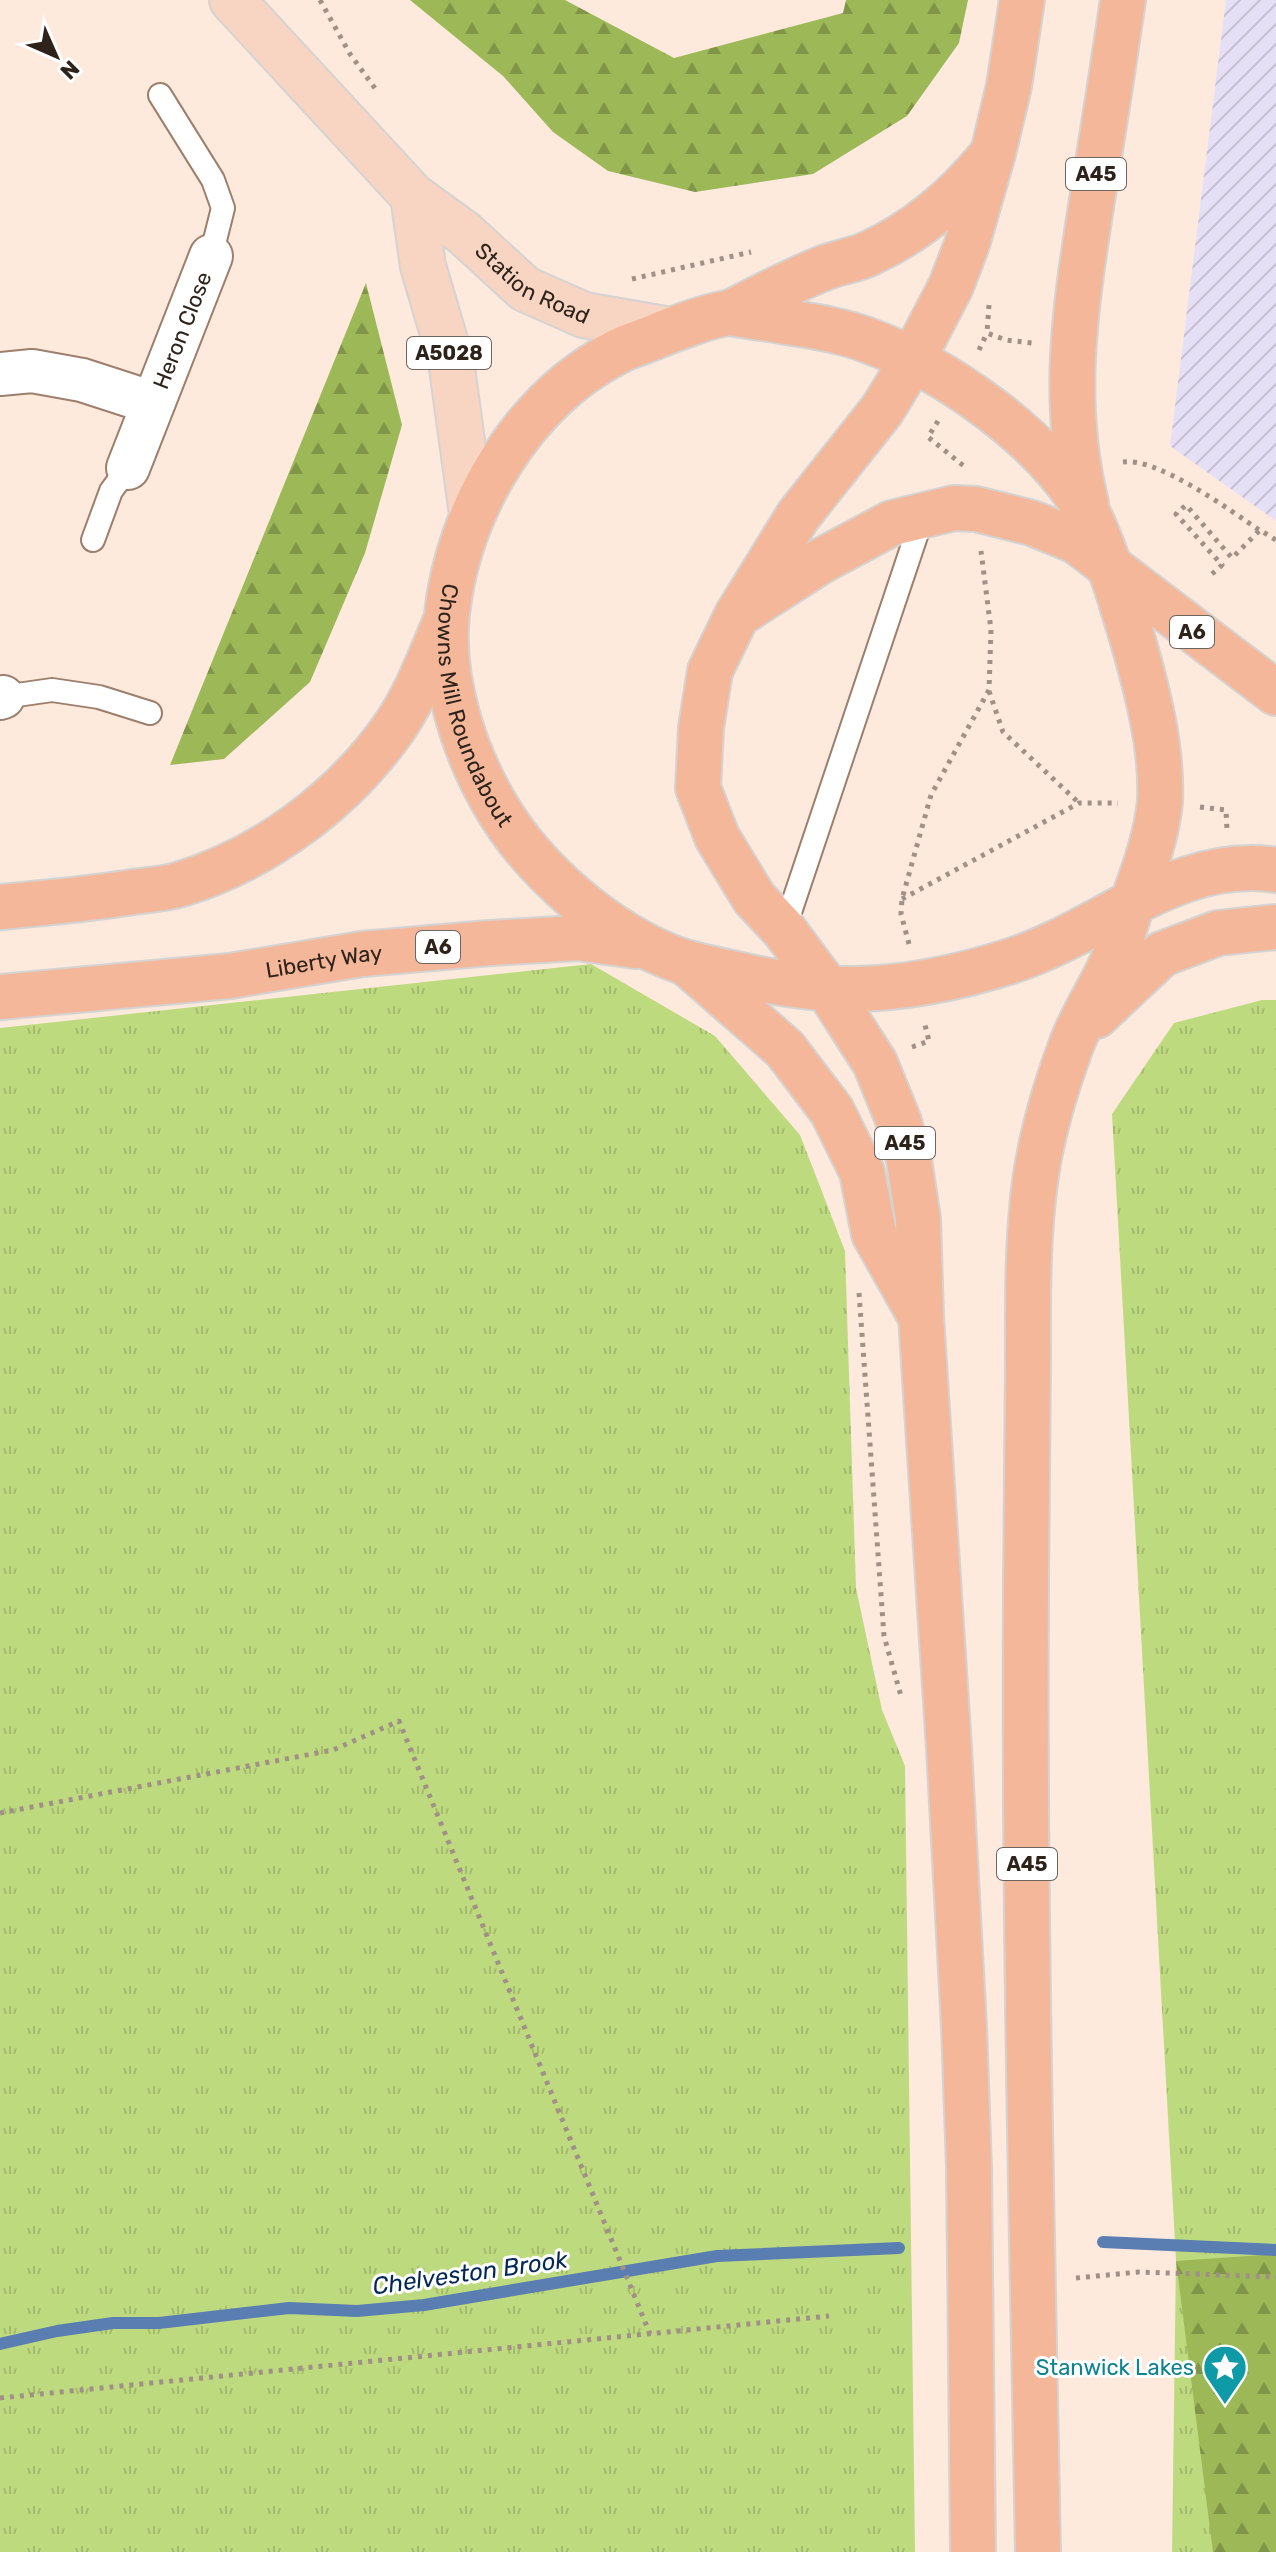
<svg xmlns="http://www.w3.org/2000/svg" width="1276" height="2552" font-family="Rubik,sans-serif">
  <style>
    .industrial { fill: url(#industrial-furrows) }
    .grass { fill: url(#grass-tufts) }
    .forest { fill: url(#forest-firs) }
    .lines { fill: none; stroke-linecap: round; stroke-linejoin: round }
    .stream { stroke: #5a7eb2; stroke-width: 12 }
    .lane-casing { stroke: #9c7f6c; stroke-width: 26 }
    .street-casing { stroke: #9c7f6c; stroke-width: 46 }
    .primary-casing { stroke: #d5d3d1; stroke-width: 48 }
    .highway-casing { stroke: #d5d3d1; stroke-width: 48 }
    .path { stroke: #a09086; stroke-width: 5; stroke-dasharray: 4 6; stroke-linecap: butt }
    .lane { stroke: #fff; stroke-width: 22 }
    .street { stroke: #fff; stroke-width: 42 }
    .primary { stroke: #f8d4c2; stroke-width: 44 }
    .highway { stroke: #f4b799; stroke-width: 44 }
    .labels { text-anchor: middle; stroke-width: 6; stroke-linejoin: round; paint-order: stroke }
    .shield { fill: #fff; stroke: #6d655f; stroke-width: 2 }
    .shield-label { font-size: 20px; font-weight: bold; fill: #2e231b }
    .street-label { font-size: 22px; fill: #2e231b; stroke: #fff }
    .culture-label { font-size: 22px; fill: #0d838f; stroke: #fff; text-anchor: end }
    .water-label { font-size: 24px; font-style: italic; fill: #032857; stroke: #fff }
  </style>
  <defs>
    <pattern id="industrial-furrows" width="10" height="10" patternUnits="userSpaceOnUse" patternTransform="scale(2)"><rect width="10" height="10" fill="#e6e0f6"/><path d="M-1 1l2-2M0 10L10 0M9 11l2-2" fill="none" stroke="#c6c0d2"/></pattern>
    <pattern id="grass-tufts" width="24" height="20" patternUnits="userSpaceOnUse" patternTransform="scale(2)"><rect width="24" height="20" fill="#beda7f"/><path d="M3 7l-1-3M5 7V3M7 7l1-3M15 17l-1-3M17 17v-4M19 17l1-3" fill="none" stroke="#a4bb6d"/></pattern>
    <pattern id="forest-firs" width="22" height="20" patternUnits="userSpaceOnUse" patternTransform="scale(2)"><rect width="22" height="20" fill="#9cb857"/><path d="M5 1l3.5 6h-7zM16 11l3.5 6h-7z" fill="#809547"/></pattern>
  </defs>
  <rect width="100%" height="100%" fill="#fdeadd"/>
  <polygon class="industrial" points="1226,0 1276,0 1276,521 1170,446"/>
  <g class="grass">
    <polygon points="591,964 715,1036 800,1135 845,1251 856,1588 882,1710 905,1766 915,2552 0,2552 0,1028"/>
    <polygon points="1262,1000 1276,1000 1276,2552 1172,2552 1176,2260 1112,1114 1174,1023"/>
  </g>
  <g class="forest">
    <polygon points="410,0 565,0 674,58 843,13 846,0 968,0 959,43 907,116 813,174 695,192 608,171 553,132 503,76"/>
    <polygon points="366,283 402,425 365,553 310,682 224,759 170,765"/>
    <polygon points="1276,2254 1276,2552 1213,2552 1176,2261"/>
  </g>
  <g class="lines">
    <g class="stream">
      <polyline points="1103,2242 1276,2250"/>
      <polyline points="0,2344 57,2331 113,2323 159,2323 289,2308 357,2311 424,2305 717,2256 899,2248"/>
    </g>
    <g class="lane-casing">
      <g id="lane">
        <polyline points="160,95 213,180 223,208 211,256"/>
        <polyline points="93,540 111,491 128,468"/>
        <polyline points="3,697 52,690 99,697 150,713"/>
        <polyline points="784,930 923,515"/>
      </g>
    </g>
    <g class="street-casing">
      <g id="street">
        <polyline points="0,374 32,371 82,380 153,403"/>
        <path id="s1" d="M128,468L211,256"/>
        <polyline points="0,698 3,697"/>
      </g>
    </g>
    <g class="primary-casing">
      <g id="primary">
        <path id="s2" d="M232,0L413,196L464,233L525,289L584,315L670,330"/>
        <polyline points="413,196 423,266 451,361 472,514"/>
      </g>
    </g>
    <g class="highway-casing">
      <g id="highway">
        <path d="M730,313C761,297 791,281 824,268C839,262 856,260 870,253C918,231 956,198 989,158"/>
        <path d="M1086,503C1060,399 1076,304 1092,200C1103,133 1113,67 1123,0"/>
        <polyline points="745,610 821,561 892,523 954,508 976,509 1032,523 1076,541 1276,693"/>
        <path d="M0,907C45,903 89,899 133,892C148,890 166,889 181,884C264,859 343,800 393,729C415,698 429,660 444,625"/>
        <polyline points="691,967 785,1049 832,1111 862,1172 874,1234 918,1312"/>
        <path id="s3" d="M0,997L230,976L362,954L490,943L578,938L636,946"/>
        <polyline points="1096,1016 1162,954 1218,933 1276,927"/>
        <polyline points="973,2552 969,2167 964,2027 949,1748 921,1317 918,1219 909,1160 899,1122 875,1063 827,988 784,930 754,898 717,837 698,788 701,728 710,671 737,615 798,516 882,410 912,361 951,286 967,244 993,153 1009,86 1022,0"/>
        <path id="s4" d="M1038,2552C1032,2230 1024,1907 1026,1585C1027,1511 1028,1437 1028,1363C1028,1303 1027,1242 1035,1182C1041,1137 1055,1089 1071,1046C1082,1015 1102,987 1115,956C1123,937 1127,917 1134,898C1145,868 1157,834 1160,801C1161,776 1158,746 1153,721C1144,675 1130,630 1116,585C1107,561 1099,533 1086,510C1043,437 946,369 867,340C835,328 802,325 769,319C766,319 732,313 729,313C710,315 671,330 652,338C640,343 627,346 615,353C521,402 458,511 447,614C440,678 464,752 496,806C534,871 607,934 678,960C697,966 717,970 736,974C775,983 816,990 856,989C908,988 965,976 1014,960C1102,931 1178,855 1276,870"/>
      </g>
    </g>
    <g class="path">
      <polyline points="320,0 350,54 377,91"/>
      <polyline points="632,279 751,252"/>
      <polyline points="989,305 987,333 1006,340 1032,343"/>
      <polyline points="979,350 987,333"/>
      <polyline points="938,421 928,437 965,467"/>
      <path d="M1123,462C1157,457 1230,510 1259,530"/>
      <polyline points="1212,574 1222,565 1176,514 1186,505 1232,558 1260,530 1276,540"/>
      <polyline points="989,691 1003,732 1079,803"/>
      <polyline points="1200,807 1226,810 1227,830"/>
      <polyline points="902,899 1079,803 1118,803"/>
      <polyline points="909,944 901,914 902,899 931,795 989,690 991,630 981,551"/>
      <polyline points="912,1047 929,1041 925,1025"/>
      <polyline points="859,1293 884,1636 901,1696"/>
      <polyline points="0,1813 333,1750 399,1721 650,2334"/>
      <polyline points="1076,2278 1139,2272 1276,2277"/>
      <polyline points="0,2398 829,2316"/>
    </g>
    <use href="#lane" class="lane"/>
    <use href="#street" class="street"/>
    <use href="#primary" class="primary"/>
    <use href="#highway" class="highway"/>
  </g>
  <defs>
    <g id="sight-pin" transform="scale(2.3)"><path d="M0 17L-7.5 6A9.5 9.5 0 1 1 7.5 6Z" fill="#0f9aa8" stroke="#fff"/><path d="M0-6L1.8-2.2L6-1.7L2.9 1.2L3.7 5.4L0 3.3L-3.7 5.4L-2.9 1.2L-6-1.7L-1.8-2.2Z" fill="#fff"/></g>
  </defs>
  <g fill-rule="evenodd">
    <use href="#sight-pin" x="1225" y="2367"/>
  </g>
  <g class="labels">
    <g class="shield">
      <rect x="1066" y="158" width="60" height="32" rx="6"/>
      <rect x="407" y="337" width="84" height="32" rx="6"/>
      <rect x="1170" y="616" width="44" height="32" rx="6"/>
      <rect x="416" y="931" width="44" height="32" rx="6"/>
      <rect x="875" y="1127" width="60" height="32" rx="6"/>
      <rect x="997" y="1848" width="60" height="32" rx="6"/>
    </g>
    <g class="shield-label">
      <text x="1096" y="181">A45</text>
      <text x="449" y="360">A5028</text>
      <text x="1192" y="639">A6</text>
      <text x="438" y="954">A6</text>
      <text x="905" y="1150">A45</text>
      <text x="1027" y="1871">A45</text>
    </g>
    <g class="street-label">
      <text dy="8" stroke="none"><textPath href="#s2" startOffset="416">Station Road</textPath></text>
      <text dy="8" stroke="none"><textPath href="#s1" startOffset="148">Heron Close</textPath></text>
      <text dy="8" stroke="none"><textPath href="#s4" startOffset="3038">Chowns Mill Roundabout</textPath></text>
      <text dy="8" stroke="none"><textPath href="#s3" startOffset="326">Liberty Way</textPath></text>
    </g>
    <g class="culture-label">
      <text x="1194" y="2375">Stanwick Lakes</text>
    </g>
    <g class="water-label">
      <text transform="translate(470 2273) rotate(-8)" y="8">Chelveston Brook</text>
    </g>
  </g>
  <g transform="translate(56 56) rotate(135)" stroke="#ffffff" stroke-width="6" paint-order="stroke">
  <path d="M0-6L14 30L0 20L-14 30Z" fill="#2e231b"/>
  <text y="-12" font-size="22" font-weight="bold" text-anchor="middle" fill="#2e231b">N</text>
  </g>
</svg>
